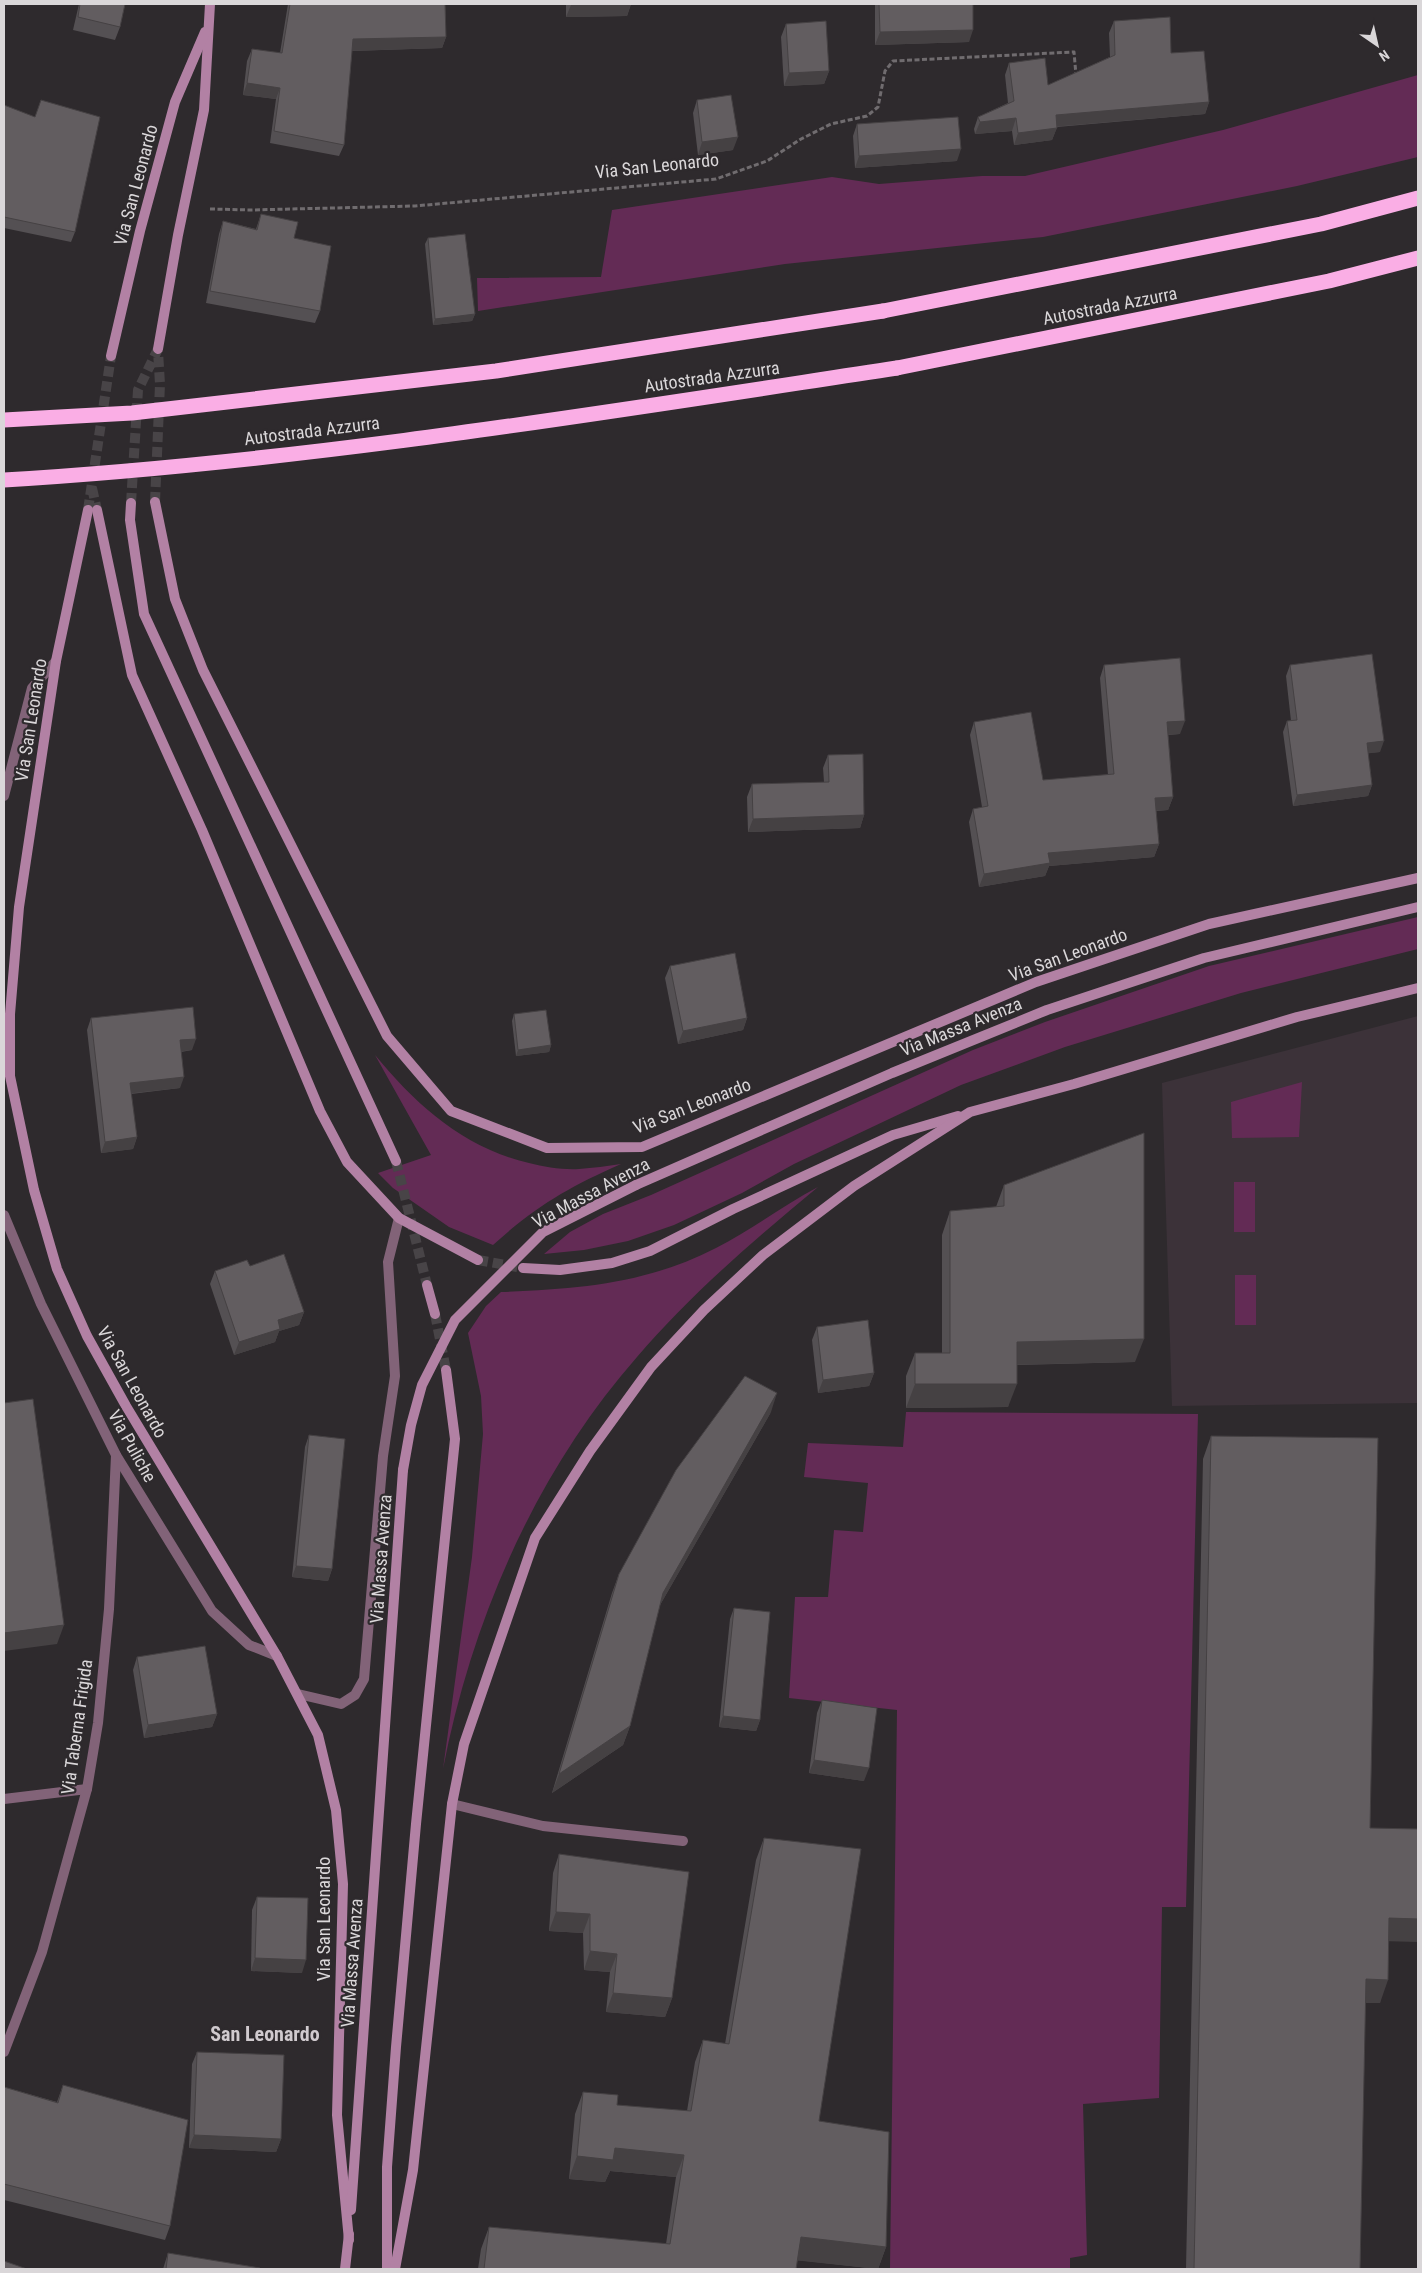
<svg xmlns="http://www.w3.org/2000/svg" width="1422" height="2273" font-family="'Roboto Condensed',sans-serif">
  <style>
    .built { fill: #3c3239 }
    .green { fill: #632b55 }
    .lines { fill: none; stroke-linecap: round; stroke-linejoin: round }
    .tertiary-tunnel { stroke: #484447; stroke-width: 10; stroke-dasharray: 10 5; stroke-linecap: butt }
    .secondary-tunnel { stroke: #484447; stroke-width: 10; stroke-dasharray: 10 5; stroke-linecap: butt }
    .path { stroke: #706c6f; stroke-width: 3; stroke-dasharray: 5 2.5; stroke-linecap: butt }
    .service { stroke: #826378; stroke-width: 10 }
    .minor { stroke: #826378; stroke-width: 10 }
    .secondary { stroke: #b281a4; stroke-width: 10 }
    .motorway { stroke: #faaee5; stroke-width: 15 }
    .secondary-bridge { stroke: #b281a4; stroke-width: 10 }
    .motorway-bridge { stroke: #faaee5; stroke-width: 15 }
    .wall { fill: #545053 }
    .shaded-wall { fill: #454143 }
    .building { fill: #625d60; stroke: #454143 }
    .labels { text-anchor: middle; stroke-width: 4.5; stroke-linejoin: round; paint-order: stroke }
    .street-label { font-size: 18px; fill: #dad7d9; stroke: #2e2a2d }
    .quarter-label { font-size: 20px; font-weight: bold; fill: #d0cace; stroke: #2e2a2d }
  </style>
  <rect width="100%" height="100%" fill="#2e2a2d"/>
  <polygon class="built" points="1418,1016 1418,1403 1172,1406 1162,1083"/>
  <g class="green">
    <polygon points="1418,75 1418,157 1297,186 1043,237 785,264 478,311 477,278 601,277 612,210 832,177 879,184 982,176 1025,176 1223,130"/>
    <polygon points="1418,917 1418,949 1241,993 1065,1047 961,1085 794,1164 742,1193 674,1225 628,1241 584,1250 544,1254 570,1232 603,1214 651,1195 973,1050 1045,1022 1209,966"/>
    <path d="M375,1055C416,1105 464,1148 529,1163C545,1167 563,1170 579,1169C593,1168 607,1166 621,1164C569,1187 536,1206 493,1245L449,1227L393,1188L378,1173L431,1155Z"/>
    <polygon points="1302,1082 1299,1137 1232,1138 1231,1102"/>
    <rect x="1234" y="1182" width="21" height="50"/>
    <path d="M818,1187C754,1240 691,1294 637,1357C536,1472 472,1619 443,1769L472,1557L483,1434L481,1396L468,1333L486,1306L501,1292C578,1289 646,1284 716,1248C751,1230 784,1205 818,1187Z"/>
    <rect x="1235" y="1275" width="21" height="50"/>
    <polygon points="906,1412 1198,1414 1186,1907 1162,1907 1159,2098 1083,2104 1087,2255 1070,2258 1070,2269 890,2269 897,1710 789,1698 795,1597 828,1597 834,1530 863,1532 868,1483 804,1477 808,1443 903,1447"/>
  </g>
  <g class="lines">
    <polyline class="tertiary-tunnel" points="92,488 97,510"/>
    <g class="secondary-tunnel">
      <polyline points="155,502 160,384 158,351"/>
      <polyline points="131,503 138,390 158,349"/>
      <polyline points="88,510 111,356"/>
      <polyline points="396,1161 427,1285"/>
      <polyline points="478,1260 523,1268"/>
      <polyline points="435,1314 446,1370"/>
    </g>
    <polyline class="path" points="210,209 251,210 415,206 716,179 767,161 801,139 831,124 867,116 878,107 885,71 893,61 1074,52 1076,75"/>
    <polyline class="service" points="452,1804 543,1826 683,1841"/>
    <g class="minor">
      <polyline points="4,796 32,688 56,661"/>
      <polyline points="4,1215 41,1304 116,1455 212,1611 249,1645 277,1656"/>
      <polyline points="298,1694 341,1704 355,1695 364,1679 383,1456 395,1376 388,1262 399,1218"/>
      <polyline points="4,1799 87,1789"/>
      <polyline points="4,2052 42,1952 87,1789 98,1723 109,1609 116,1455"/>
    </g>
    <g class="secondary">
      <polyline points="158,349 178,235 204,110 210,4"/>
      <polyline points="111,356 140,231 175,102 205,32"/>
      <polyline points="155,502 175,599 203,670 387,1036 451,1111 547,1148 642,1147 1036,982 1209,924 1418,878"/>
      <polyline points="131,503 130,520 144,614 396,1161"/>
      <polyline points="88,510 56,661 19,907 10,1014 10,1076 34,1190 57,1269 87,1336 126,1406 277,1656 318,1735 336,1810 343,1884 337,2115 349,2240"/>
      <polyline points="97,510 132,675 202,830 320,1111 347,1162 399,1218 478,1260"/>
      <polyline points="636,1185 892,1073 1047,1010 1204,958 1418,907"/>
      <polyline points="523,1268 560,1270 612,1263 650,1251 733,1209 893,1135 958,1116"/>
      <polyline points="427,1285 435,1314"/>
      <polyline points="351,2210 403,1470"/>
      <polyline points="345,2269 349,2234"/>
      <polyline points="387,2269 387,2167 396,2047 416,1824 455,1439 446,1370"/>
      <polyline points="395,2269 413,2170 452,1804 464,1744 535,1538 590,1451 651,1367 704,1310 763,1255 854,1186 970,1112 1074,1084 1297,1017 1418,988"/>
    </g>
    <g class="motorway">
      <polyline points="883,311 1321,224 1418,198"/>
      <polyline points="897,368 1329,281 1418,258"/>
    </g>
    <polyline class="secondary-bridge" points="403,1470 411,1425 422,1385 455,1320 543,1232 636,1185"/>
    <g class="motorway-bridge">
      <polyline points="4,420 132,413 496,371 883,311"/>
      <path d="M4,480C303,462 601,413 897,368"/>
    </g>
  </g>
  <g class="wall">
    <polygon points="79,4 125,4 120,27 115,40 73,30"/>
    <polygon points="288,4 445,4 446,37 442,48 352,51 344,145 339,156 270,143 276,99 243,95 247,61 252,49 280,53"/>
    <polygon points="566,4 631,4 627,16 566,17"/>
    <polygon points="875,4 973,4 969,42 875,45"/>
    <polygon points="1114,21 1171,53 1209,102 1205,114 1057,127 1052,140 1014,145 1012,131 975,134 974,129 978,117 1008,103 1005,75 1009,63 1048,85 1110,57 1109,33"/>
    <polygon points="786,24 829,71 824,84 784,86 781,37"/>
    <polygon points="697,100 733,150 698,155 693,113"/>
    <polygon points="4,105 75,232 71,242 4,228"/>
    <polygon points="857,124 957,161 855,168 853,136"/>
    <polygon points="261,214 294,238 320,311 315,323 206,303 219,234 223,221 256,229"/>
    <polygon points="428,238 475,314 472,321 433,325 425,244"/>
    <polygon points="1104,665 1180,734 1168,735 1173,797 1168,810 1156,811 1159,844 1154,857 1049,866 1045,876 979,887 969,822 973,809 982,807 970,735 974,722 1043,780 1108,775 1100,678"/>
    <polygon points="1290,665 1380,752 1368,753 1372,785 1368,796 1293,806 1283,732 1287,721 1291,721 1286,676"/>
    <polygon points="828,755 864,815 860,828 748,832 747,797 752,784 824,782 823,768"/>
    <polygon points="670,966 747,1018 743,1030 678,1044 665,978"/>
    <polygon points="514,1014 551,1045 549,1052 516,1056 512,1021"/>
    <polygon points="91,1018 192,1050 181,1052 180,1088 131,1094 137,1137 133,1149 101,1153 87,1030"/>
    <polygon points="1004,1185 1135,1362 1017,1365 1008,1407 906,1408 906,1376 915,1353 942,1353 942,1235 950,1211 996,1207"/>
    <polygon points="250,1266 304,1312 299,1325 279,1331 275,1342 234,1355 210,1284 215,1271"/>
    <polygon points="817,1327 874,1373 869,1386 818,1393 812,1340"/>
    <polygon points="771,1412 660,1605 630,1726 623,1745 552,1793 612,1593 619,1574"/>
    <polygon points="309,1435 332,1569 328,1581 292,1577 305,1447"/>
    <polygon points="1211,1436 1370,1828 1389,1941 1380,2003 1365,2003 1360,2269 1186,2269 1203,1459"/>
    <polygon points="734,1608 760,1720 756,1731 719,1727 730,1619"/>
    <polygon points="137,1657 217,1714 212,1727 144,1738 133,1670"/>
    <polygon points="822,1700 864,1781 809,1773 817,1713"/>
    <polygon points="764,1838 819,2121 886,2247 878,2269 797,2260 796,2269 478,2269 481,2249 489,2227 666,2244 676,2177 610,2171 605,2182 569,2179 575,2114 583,2092 617,2105 687,2111 695,2062 703,2040 725,2044 756,1860"/>
    <polygon points="559,1854 672,1998 665,2017 606,2012 610,1972 584,1970 583,1933 549,1931 553,1873"/>
    <polygon points="257,1897 302,1973 251,1971 252,1910"/>
    <polygon points="197,2052 281,2139 276,2152 189,2148 192,2064"/>
    <polygon points="63,2085 170,2226 165,2240 4,2200 4,2087 57,2102"/>
    <polygon points="168,2253 260,2269 163,2269"/>
  </g>
  <g class="shaded-wall">
    <polygon points="631,4 627,16 566,17 571,5"/>
    <polygon points="973,30 969,42 875,45 880,32"/>
    <polygon points="446,37 442,48 349,51 353,39"/>
    <polygon points="829,71 824,84 784,86 789,73"/>
    <polygon points="247,83 280,88 276,99 243,95"/>
    <polygon points="1209,102 1205,114 1051,127 1056,115"/>
    <polygon points="1016,118 1012,131 975,134 980,122"/>
    <polygon points="1057,128 1052,140 1014,145 1018,133"/>
    <polygon points="738,137 733,150 698,155 702,142"/>
    <polygon points="961,149 957,161 855,168 859,156"/>
    <polygon points="475,314 472,321 433,325 435,319"/>
    <polygon points="1185,721 1180,734 1162,735 1167,722"/>
    <polygon points="1384,741 1380,752 1363,754 1367,743"/>
    <polygon points="1372,785 1368,796 1293,806 1297,795"/>
    <polygon points="1173,797 1168,810 1150,811 1155,798"/>
    <polygon points="864,815 860,828 748,832 753,819"/>
    <polygon points="1159,844 1154,857 1049,866 1045,876 979,887 984,874 1048,853"/>
    <polygon points="747,1018 743,1030 678,1044 683,1031"/>
    <polygon points="196,1039 192,1050 176,1052 180,1040"/>
    <polygon points="551,1045 549,1052 516,1056 518,1050"/>
    <polygon points="184,1077 180,1088 125,1094 130,1083"/>
    <polygon points="137,1137 133,1149 101,1153 105,1142"/>
    <polygon points="304,1312 299,1325 279,1331 275,1342 234,1355 239,1342 278,1320"/>
    <polygon points="1144,1339 1135,1362 1009,1365 1017,1342"/>
    <polygon points="874,1373 869,1386 818,1393 823,1380"/>
    <polygon points="915,1384 1017,1384 1008,1407 906,1408"/>
    <polygon points="777,1393 771,1412 656,1612 663,1593"/>
    <polygon points="296,1566 332,1569 328,1581 292,1577"/>
    <polygon points="64,1625 57,1644 4,1651 4,1633"/>
    <polygon points="217,1714 212,1727 144,1738 148,1725"/>
    <polygon points="723,1716 760,1720 756,1731 719,1727"/>
    <polygon points="630,1726 623,1745 552,1793 559,1774"/>
    <polygon points="814,1760 869,1768 864,1781 809,1773"/>
    <polygon points="556,1912 590,1914 583,1933 549,1931"/>
    <polygon points="1389,1918 1418,1919 1418,1942 1381,1941"/>
    <polygon points="590,1951 617,1954 610,1972 584,1970"/>
    <polygon points="255,1958 306,1960 302,1973 251,1971"/>
    <polygon points="1366,1979 1388,1980 1380,2003 1357,2003"/>
    <polygon points="613,1993 672,1998 665,2017 606,2012"/>
    <polygon points="194,2135 281,2139 276,2152 189,2148"/>
    <polygon points="615,2148 684,2155 676,2177 610,2171 605,2182 569,2179 577,2156"/>
    <polygon points="801,2237 886,2247 878,2269 793,2260"/>
  </g>
  <g class="building">
    <polygon points="80,4 125,4 120,27 78,17"/>
    <polygon points="290,4 445,4 446,37 353,39 344,145 274,131 280,88 247,83 252,49 282,53"/>
    <polygon points="571,4 631,4 571,5"/>
    <polygon points="879,4 973,4 973,30 880,32"/>
    <polygon points="1170,17 1171,53 1204,51 1209,102 1056,115 1057,128 1018,133 1016,118 980,122 978,117 1014,101 1009,63 1045,58 1048,85 1115,55 1114,21"/>
    <polygon points="826,21 829,71 789,73 786,24"/>
    <polygon points="731,95 738,137 702,142 697,100"/>
    <polygon points="41,100 100,117 75,232 4,217 4,105 35,117"/>
    <polygon points="958,117 961,149 859,156 857,124"/>
    <polygon points="261,214 298,222 294,238 331,246 320,311 210,291 223,221 257,230"/>
    <polygon points="465,234 475,314 435,319 428,238"/>
    <polygon points="1372,654 1384,741 1367,743 1372,785 1297,795 1287,721 1297,720 1290,665"/>
    <polygon points="1180,658 1185,721 1167,722 1173,797 1155,798 1159,844 1048,853 1050,863 984,874 973,809 988,806 974,722 1031,712 1043,780 1114,774 1104,665"/>
    <polygon points="863,754 864,815 753,819 752,784 829,782 828,755"/>
    <polygon points="735,953 747,1018 683,1031 670,966"/>
    <polygon points="193,1007 196,1039 180,1040 184,1077 130,1083 137,1137 105,1142 91,1018"/>
    <polygon points="546,1010 551,1045 518,1050 514,1014"/>
    <polygon points="1144,1133 1144,1339 1017,1342 1017,1384 915,1384 915,1353 950,1353 950,1211 1004,1206 1004,1185"/>
    <polygon points="284,1254 304,1312 278,1320 280,1329 239,1342 215,1271 247,1260 250,1266"/>
    <polygon points="868,1320 874,1373 823,1380 817,1327"/>
    <polygon points="745,1376 777,1393 663,1593 630,1726 559,1774 619,1574 676,1470"/>
    <polygon points="33,1399 64,1625 4,1633 4,1403"/>
    <polygon points="309,1435 345,1439 332,1569 296,1566"/>
    <polygon points="1211,1436 1378,1438 1370,1828 1418,1829 1418,1919 1389,1918 1388,1980 1366,1979 1360,2269 1194,2269"/>
    <polygon points="734,1608 770,1612 760,1720 723,1716"/>
    <polygon points="205,1646 217,1714 148,1725 137,1657"/>
    <polygon points="822,1700 877,1708 869,1768 814,1760"/>
    <polygon points="764,1838 861,1849 819,2121 889,2132 886,2247 801,2237 796,2269 484,2269 489,2227 670,2244 684,2155 615,2148 613,2160 577,2156 583,2092 618,2095 617,2105 691,2111 703,2040 729,2044"/>
    <polygon points="559,1854 689,1872 672,1998 613,1993 617,1954 590,1951 590,1914 556,1912"/>
    <polygon points="257,1897 308,1898 306,1960 255,1958"/>
    <polygon points="197,2052 284,2055 281,2139 194,2135"/>
    <polygon points="63,2085 188,2120 170,2226 4,2184 4,2087 58,2103"/>
    <polygon points="168,2253 260,2268 260,2269 166,2269"/>
    <polygon points="4,2261 27,2269 4,2269"/>
  </g>
  <g class="labels">
    <g class="street-label">
      <text transform="translate(657 166) rotate(-6)" y="6">Via San Leonardo</text>
      <text transform="translate(136 185) rotate(-75)" y="6">Via San Leonardo</text>
      <text transform="translate(1110 306) rotate(-11)" y="6">Autostrada Azzurra</text>
      <text transform="translate(712 377) rotate(-8)" y="6">Autostrada Azzurra</text>
      <text transform="translate(312 431) rotate(-7)" y="6">Autostrada Azzurra</text>
      <text transform="translate(31 720) rotate(-81)" y="6">Via San Leonardo</text>
      <text transform="translate(1068 955) rotate(-20)" y="6">Via San Leonardo</text>
      <text transform="translate(961 1027) rotate(-22)" y="6">Via Massa Avenza</text>
      <text transform="translate(692 1106) rotate(-21)" y="6">Via San Leonardo</text>
      <text transform="translate(591 1193) rotate(-28)" y="6">Via Massa Avenza</text>
      <text transform="translate(132 1382) rotate(61)" y="6">Via San Leonardo</text>
      <text transform="translate(132 1446) rotate(61)" y="6">Via Puliche</text>
      <text transform="translate(381 1559) rotate(-86)" y="6">Via Massa Avenza</text>
      <text transform="translate(77 1727) rotate(-82)" y="6">Via Taberna Frigida</text>
      <text transform="translate(324 1919) rotate(-90)" y="6">Via San Leonardo</text>
      <text transform="translate(352 1963) rotate(-86)" y="6">Via Massa Avenza</text>
    </g>
    <g class="quarter-label">
      <text x="265" y="2041">San Leonardo</text>
    </g>
  </g>
  <rect width="1422" height="2273" fill="none" stroke="#dad7d9" stroke-width="10"/>
  <g transform="translate(1377 45) rotate(146)" stroke="#2e2a2d" stroke-width="4" paint-order="stroke">
  <path d="M0-4L9 19L0 12L-9 19Z" fill="#dad7d9"/>
  <text y="-8" font-size="14" font-weight="bold" text-anchor="middle" fill="#dad7d9">N</text>
  </g>
</svg>
